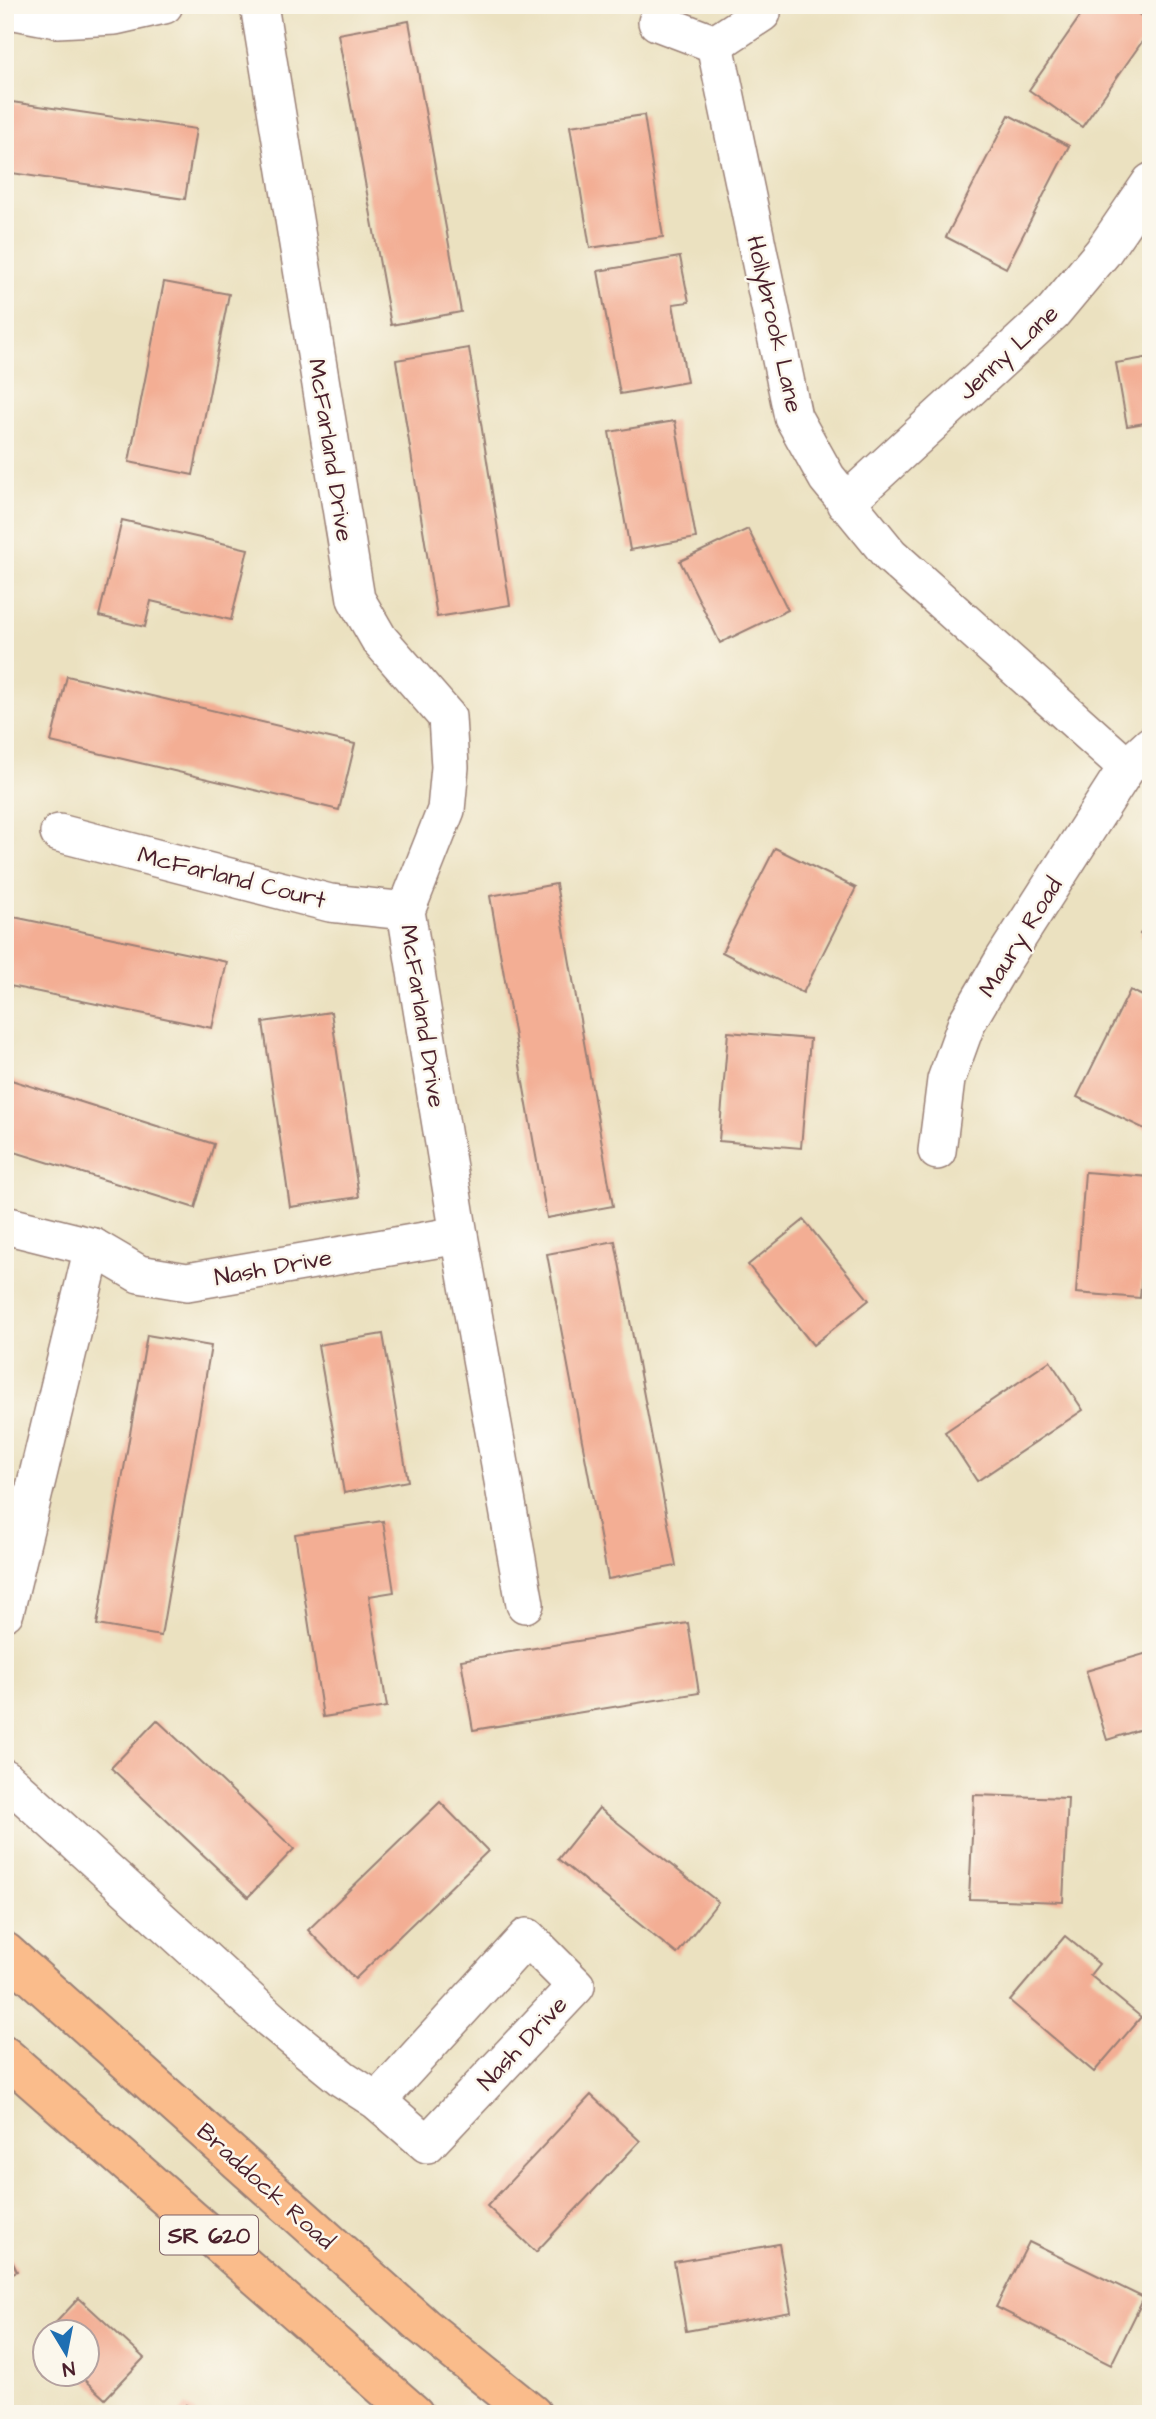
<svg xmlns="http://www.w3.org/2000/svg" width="1156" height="2419" font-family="'Architects Daughter',sans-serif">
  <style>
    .building { fill: #f3ae94 }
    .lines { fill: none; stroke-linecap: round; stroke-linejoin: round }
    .minor-casing { stroke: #9a8076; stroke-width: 40 }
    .primary-casing { stroke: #9a8076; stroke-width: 42 }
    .minor { stroke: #fff; stroke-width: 37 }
    .primary { stroke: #fabc8b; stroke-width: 38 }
    .labels { text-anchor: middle; stroke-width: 5; stroke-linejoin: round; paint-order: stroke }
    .shield { fill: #fbf7ec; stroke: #7f6065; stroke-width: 2 }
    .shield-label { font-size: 23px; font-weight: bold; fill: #4a1f2b }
    .street-label { font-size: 24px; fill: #4a1f2b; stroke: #fbf7ec }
  </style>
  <rect width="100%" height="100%" fill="#fbf7ec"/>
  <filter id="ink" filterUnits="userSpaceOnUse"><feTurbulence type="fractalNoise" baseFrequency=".0143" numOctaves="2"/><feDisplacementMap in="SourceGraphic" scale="14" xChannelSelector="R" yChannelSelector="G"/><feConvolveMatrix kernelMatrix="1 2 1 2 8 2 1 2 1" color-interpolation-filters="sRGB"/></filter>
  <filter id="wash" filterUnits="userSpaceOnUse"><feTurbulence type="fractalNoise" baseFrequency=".00686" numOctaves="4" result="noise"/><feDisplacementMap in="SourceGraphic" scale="28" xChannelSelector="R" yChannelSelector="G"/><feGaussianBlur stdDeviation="1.57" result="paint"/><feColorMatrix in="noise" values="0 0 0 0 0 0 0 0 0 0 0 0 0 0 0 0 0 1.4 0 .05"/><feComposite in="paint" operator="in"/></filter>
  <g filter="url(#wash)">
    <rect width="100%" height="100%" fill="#ebe1c0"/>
    <g id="blocks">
      <g class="building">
        <polygon points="1088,5 1126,5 1151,23 1151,29 1082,127 1029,90"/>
        <polygon points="409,21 461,312 391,325 338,34"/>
        <polygon points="5,101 196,129 185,199 5,172"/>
        <polygon points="644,115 663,237 590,248 570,126"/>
        <polygon points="1009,115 1069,146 1006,268 946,237"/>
        <polygon points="680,257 689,302 673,304 687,382 620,394 598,271"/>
        <polygon points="164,282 229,294 193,475 129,462"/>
        <polygon points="469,348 510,605 437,617 396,360"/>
        <polygon points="1151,357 1151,422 1127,426 1116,363"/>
        <polygon points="675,421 696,538 630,550 609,432"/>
        <polygon points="122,520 248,549 231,620 151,601 145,627 99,616"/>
        <polygon points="748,529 788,610 720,643 680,561"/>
        <polygon points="67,676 355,744 339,810 51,742"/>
        <polygon points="775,848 856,888 803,993 722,952"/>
        <polygon points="556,884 613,1206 547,1218 490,896"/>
        <polygon points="9,916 227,962 212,1028 5,985 5,933"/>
        <polygon points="1151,918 1151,942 1140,934"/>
        <polygon points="1130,990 1151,1000 1151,1132 1077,1097"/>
        <polygon points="331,1012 359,1197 290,1207 263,1022"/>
        <polygon points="728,1032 810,1039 801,1148 719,1141"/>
        <polygon points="5,1078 214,1144 195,1208 5,1149"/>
        <polygon points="1085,1172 1150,1177 1140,1298 1076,1293"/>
        <polygon points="804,1220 869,1300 813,1345 748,1265"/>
        <polygon points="615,1241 676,1566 608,1579 547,1254"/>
        <polygon points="383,1334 408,1481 344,1493 318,1345"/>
        <polygon points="147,1335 211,1346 161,1636 97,1625"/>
        <polygon points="1050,1361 1083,1410 977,1481 945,1432"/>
        <polygon points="383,1521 394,1592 369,1596 387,1707 323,1717 295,1534"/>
        <polygon points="688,1623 699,1693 473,1730 461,1660"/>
        <polygon points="1151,1652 1151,1726 1107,1740 1086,1671"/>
        <polygon points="157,1720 294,1849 248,1897 111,1768"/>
        <polygon points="974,1795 1068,1798 1063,1902 969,1899"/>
        <polygon points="440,1802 488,1851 355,1979 308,1930"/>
        <polygon points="599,1808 718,1902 677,1954 558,1859"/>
        <polygon points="1065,1936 1099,1964 1090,1975 1141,2017 1094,2072 1010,2001"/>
        <polygon points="591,2095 640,2141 536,2252 487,2206"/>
        <polygon points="1029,2242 1144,2298 1111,2365 996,2307"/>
        <polygon points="779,2244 791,2312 686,2331 674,2262"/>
        <polygon points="5,2247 17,2271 5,2277"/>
        <polygon points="79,2298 144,2358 105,2399 78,2374 88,2374 88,2332 47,2332"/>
        <polygon points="186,2405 198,2414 179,2414"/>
      </g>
    </g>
  </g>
  <g filter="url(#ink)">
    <use href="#blocks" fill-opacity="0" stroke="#9a8076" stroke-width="2"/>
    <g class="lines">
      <g class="minor-casing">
        <g id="minor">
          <polyline points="259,5 356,599 379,639 447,717 450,767 446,810 406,911 459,1235 525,1604"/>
          <polyline points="5,9 57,19 115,16 164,5"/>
          <polyline points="657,22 715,44 762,13"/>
          <polyline points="715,44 793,417 827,478 890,555 1127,767"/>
          <polyline points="845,503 1053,312 1103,252 1151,182"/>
          <polyline points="59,833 330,903 406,911"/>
          <polyline points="937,1151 946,1080 967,1022 1004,959 1127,767 1151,745"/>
          <polyline points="5,1225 93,1247 139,1274 187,1282 459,1235"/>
          <polyline points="5,1612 93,1247"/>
          <polyline points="5,1778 271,2020 343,2079 377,2101 427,2144 576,1986 527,1937 377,2101"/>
        </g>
      </g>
      <g class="primary-casing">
        <g id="primary">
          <polyline points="5,1952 423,2326 532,2414"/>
          <polyline points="5,2056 414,2414"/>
        </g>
      </g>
      <use href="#minor" class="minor"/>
      <use href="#primary" class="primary"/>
    </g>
  </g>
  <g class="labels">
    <rect class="shield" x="160" y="2215.5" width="98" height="39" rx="5"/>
    <g class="shield-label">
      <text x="209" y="2243">SR 620</text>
    </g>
    <g class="street-label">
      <text transform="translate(775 324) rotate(77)" y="8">Hollybrook Lane</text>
      <text transform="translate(1008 352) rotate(-43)" y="8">Jenny Lane</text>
      <text transform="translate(331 450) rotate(81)" y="8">McFarland Drive</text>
      <text transform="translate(232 877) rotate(14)" y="8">McFarland Court</text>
      <text transform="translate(1020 937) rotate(-58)" y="8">Maury Road</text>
      <text transform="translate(423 1016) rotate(81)" y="8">McFarland Drive</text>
      <text transform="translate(273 1267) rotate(-10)" y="8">Nash Drive</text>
      <text transform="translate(522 2043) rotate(-47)" y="8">Nash Drive</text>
      <text transform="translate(266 2186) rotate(42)" y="8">Braddock Road</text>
    </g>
  </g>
  <rect width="1156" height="2419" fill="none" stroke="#fbf7ec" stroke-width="28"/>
  <g transform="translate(66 2353) rotate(170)"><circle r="33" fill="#fbf7ec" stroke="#b4a19f" stroke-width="2"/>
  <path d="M0-5L12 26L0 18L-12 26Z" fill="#1f6fb2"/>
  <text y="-10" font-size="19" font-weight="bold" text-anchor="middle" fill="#4a1f2b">N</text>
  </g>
</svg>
